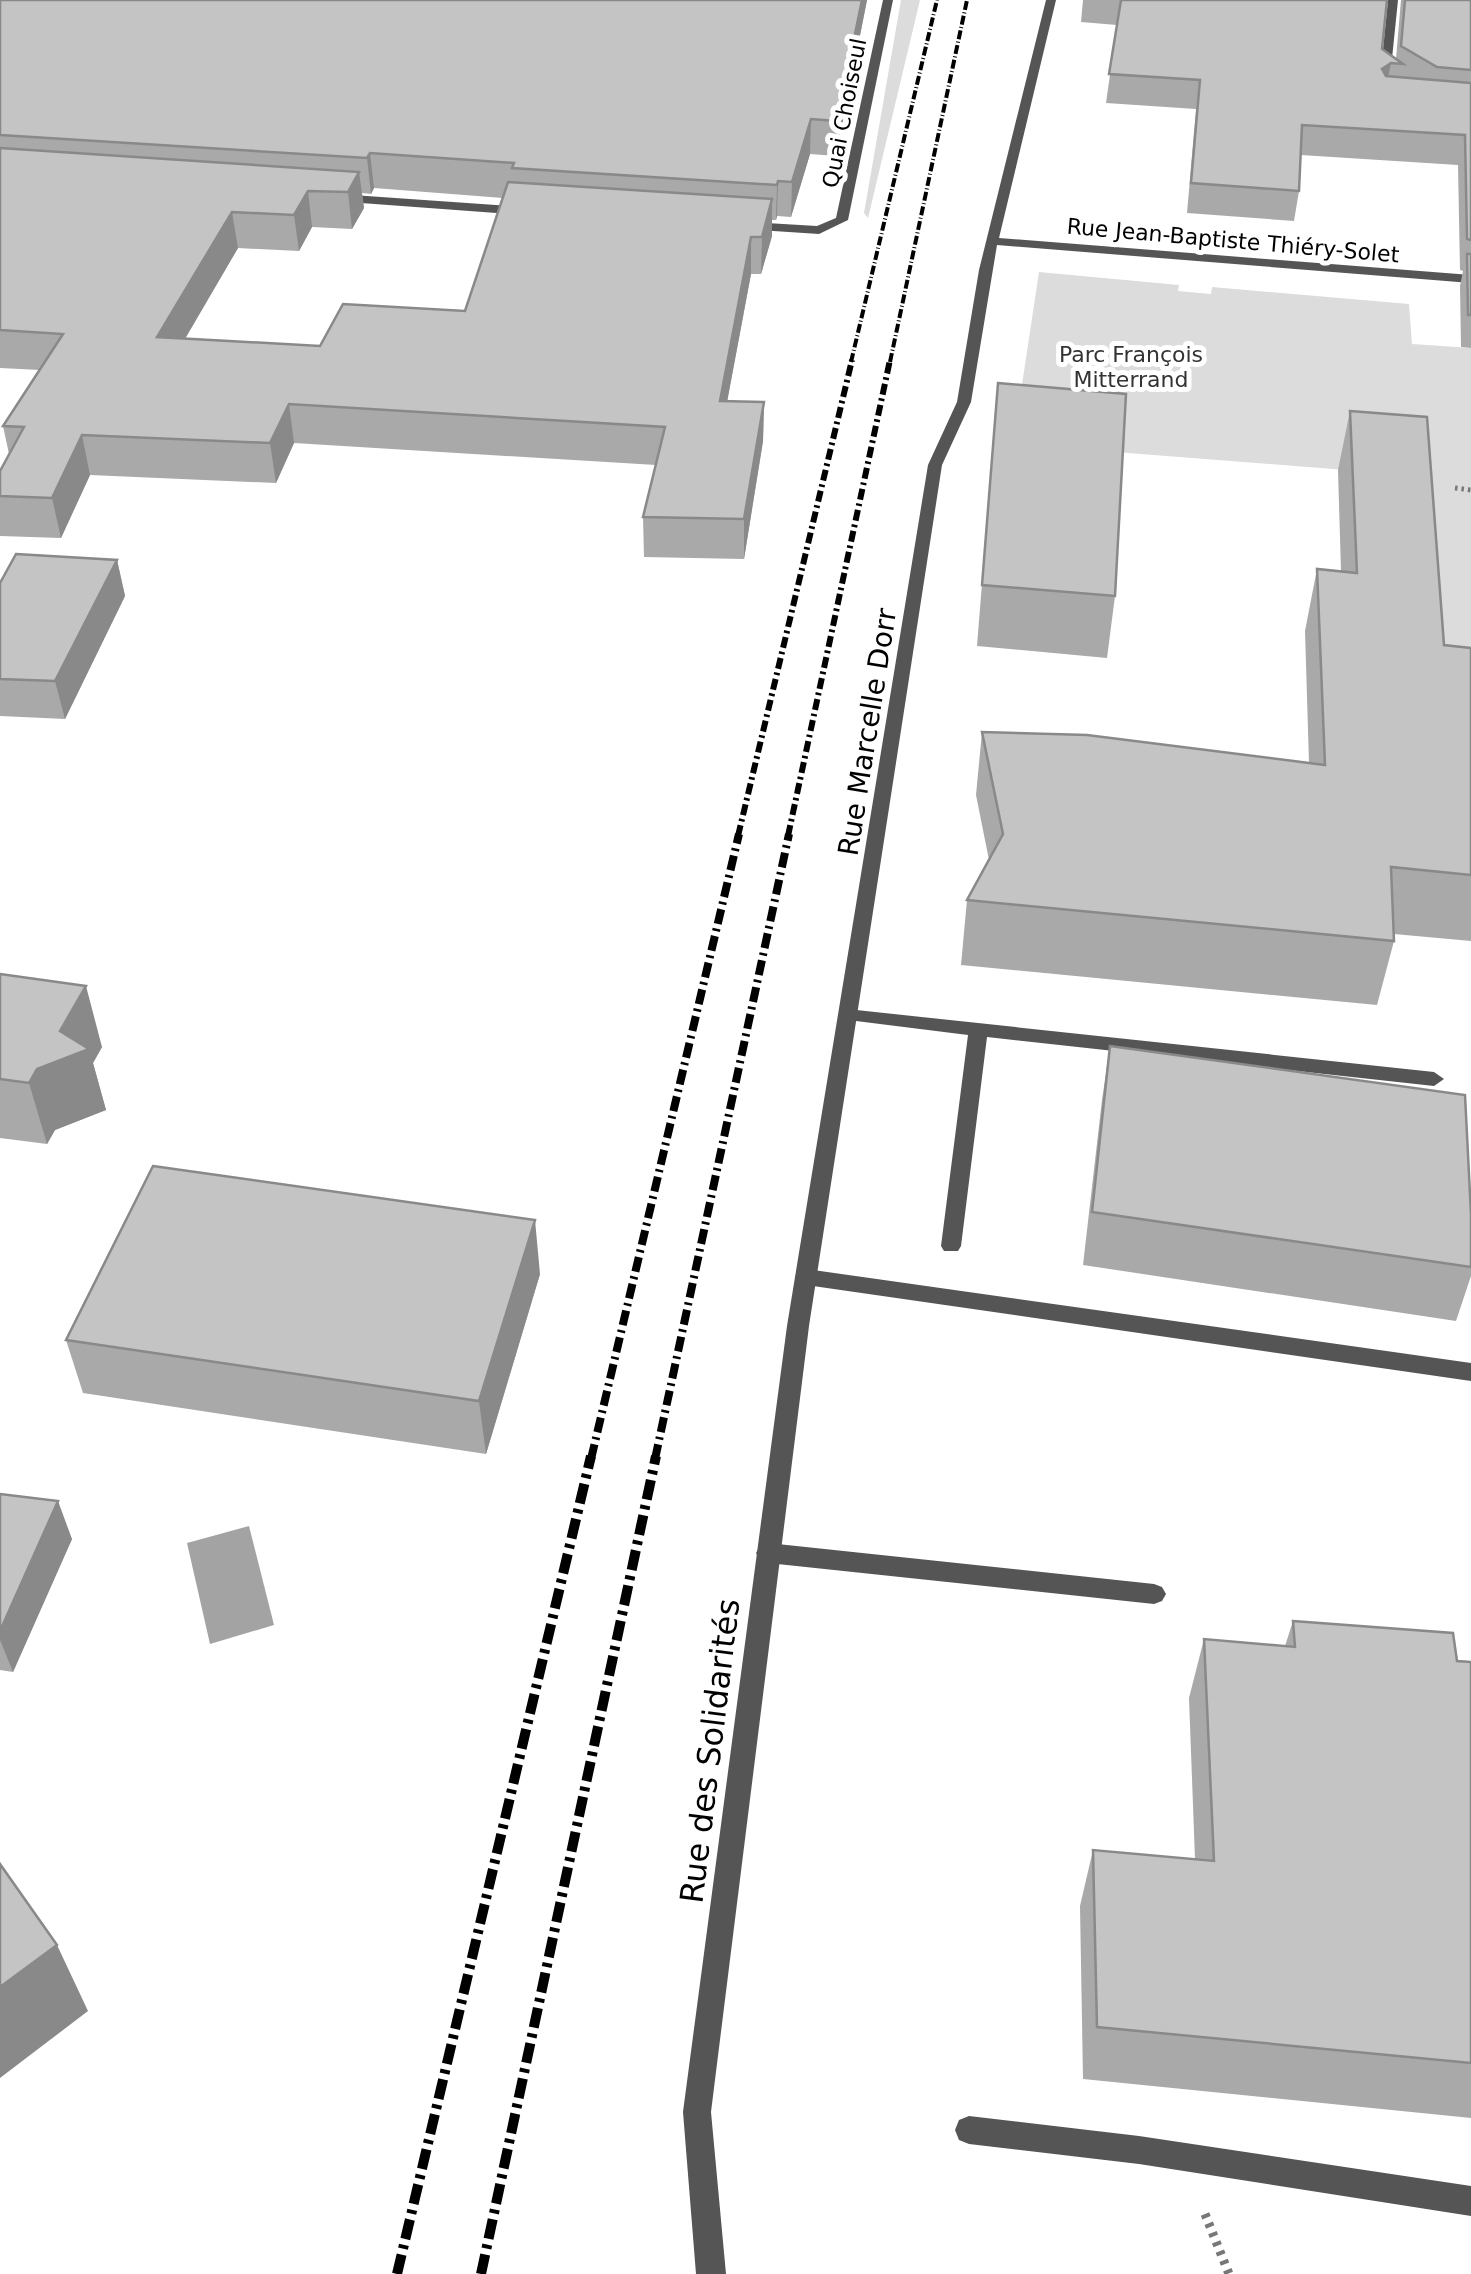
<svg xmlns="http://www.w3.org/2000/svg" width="1471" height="2274" font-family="'DejaVu Sans',sans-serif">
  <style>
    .green { fill: #dcdcdc }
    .water { fill: #a3a3a3 }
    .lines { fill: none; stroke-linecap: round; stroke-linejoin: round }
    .path-far1 { stroke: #777; stroke-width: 5; stroke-dasharray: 2.5 4; stroke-linecap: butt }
    .path { stroke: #777; stroke-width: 9; stroke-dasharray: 4 6; stroke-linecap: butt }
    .service { fill: #555; fill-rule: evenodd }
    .minor { fill: #555; fill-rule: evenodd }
    .rail-far3 { stroke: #000; stroke-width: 4; stroke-dasharray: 9 2.5 1 2.5; stroke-linecap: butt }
    .rail-far2 { stroke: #000; stroke-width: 6; stroke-dasharray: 11 4 2.5 4; stroke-linecap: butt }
    .rail-far1 { stroke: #000; stroke-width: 8; stroke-dasharray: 15 5 2.5 5; stroke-linecap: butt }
    .rail { stroke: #000; stroke-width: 10; stroke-dasharray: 20 6 4 6; stroke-linecap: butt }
    .wall { fill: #a9a9a9; fill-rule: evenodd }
    .shaded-wall { fill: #898989 }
    .building { fill: #c4c4c4; stroke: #898989; stroke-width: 2.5 }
    .labels { text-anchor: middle; stroke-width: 10; stroke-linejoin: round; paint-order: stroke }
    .far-street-label { font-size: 22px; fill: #000; stroke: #fff }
    .far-park-label { font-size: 22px; fill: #333; stroke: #fff }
    .street-label { font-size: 28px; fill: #000; stroke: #fff }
    .near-street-label { font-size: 32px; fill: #000; stroke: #fff }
  </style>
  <rect width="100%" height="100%" fill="#fff"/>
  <g class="green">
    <polygon points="901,0 920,0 868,218 864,213"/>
    <polygon points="1039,272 1179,285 1178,291 1211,294 1212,287 1409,304 1412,344 1471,348 1471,712 1428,707 1410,475 1013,444"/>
  </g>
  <polygon class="water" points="249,1526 274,1625 210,1644 187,1543"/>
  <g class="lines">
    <polyline class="path-far1" points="1455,488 1471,490"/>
    <polyline class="path" points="1205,2214 1229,2274"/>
    <g class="service">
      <polygon points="1388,0 1398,0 1390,78 1385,81 1380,78"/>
      <polygon points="847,1009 1434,1072 1444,1079 1434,1086 987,1037 961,1246 958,1251 944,1251 941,1246 968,1035 840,1019 838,1015"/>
      <polygon points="806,1269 1471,1363 1471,1381 806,1285 798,1283 795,1277 798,1271"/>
      <polygon points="768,1543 1154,1584 1162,1587 1166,1594 1162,1601 1154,1604 768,1563 760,1560 756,1553 760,1546"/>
      <polygon points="969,2116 1139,2136 1471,2186 1471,2216 1139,2164 969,2144 959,2140 955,2130 959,2120"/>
    </g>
    <g class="minor">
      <polygon points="883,0 893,0 848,220 819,234 743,229 741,226 747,222 817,226 836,218"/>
      <polygon points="1046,0 1056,0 999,238 1471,275 1471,283 997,245 971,402 942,465 809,1326 711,2112 726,2274 696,2274 683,2112 787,1326 928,465 957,402 979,270"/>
      <polygon points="338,194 523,207 529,211 523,215 334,201 332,198"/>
    </g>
    <g class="rail-far3">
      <polyline points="851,362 937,0"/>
      <polyline points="890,362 967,0"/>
    </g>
    <g class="rail-far2">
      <polyline points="738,836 852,360"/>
      <polyline points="788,836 890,360"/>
    </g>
    <g class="rail-far1">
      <polyline points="591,1459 739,834"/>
      <polyline points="655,1459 789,834"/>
    </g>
    <g class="rail">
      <polyline points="397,2274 591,1456"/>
      <polyline points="481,2274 656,1456"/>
    </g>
  </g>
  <g class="wall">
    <path d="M0,0H867L836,156L810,154L791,217L777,216L776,220H772V236L761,274H751L727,401L764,402L763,441L744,559L644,557L643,517L656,465L294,443L276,483L90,475L61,538L0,536V471L9,454L3,426L40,370L0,368ZM374,188L503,198L465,311L320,346L185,338L238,248L299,251L312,227L352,229L364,208L362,193L371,194Z"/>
    <polygon points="1083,0 1387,0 1382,49 1396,59 1401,0 1471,0 1471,348 1461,347 1460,286 1463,271 1460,270 1458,165 1301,155 1299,191 1294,221 1187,213 1196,109 1106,103 1117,25 1081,22"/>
    <polygon points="998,383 1115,596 1107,658 977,646"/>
    <polygon points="1350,411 1444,645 1471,648 1471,941 1394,934 1394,941 1377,1005 961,965 967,900 989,860 976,795 982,732 1309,763 1305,631 1317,569 1341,571 1338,470"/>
    <polygon points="117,560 125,596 65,719 0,716 0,583"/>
    <polygon points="0,974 102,1047 93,1063 106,1110 55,1130 47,1144 0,1138"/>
    <polygon points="1110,1046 1471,1214 1471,1276 1456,1321 1083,1265 1102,1100"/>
    <polygon points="540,1274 486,1454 83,1393 66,1340"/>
    <polygon points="0,1494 72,1539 13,1672 0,1670"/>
    <polygon points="1293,1621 1457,1661 1471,1662 1471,2118 1083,2079 1080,1906 1093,1850 1195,1859 1189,1698 1204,1639 1285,1646"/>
  </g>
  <g class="shaded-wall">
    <polygon points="862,0 867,0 836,156 837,121"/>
    <polygon points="1391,63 1385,92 1382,69"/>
    <polygon points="811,119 810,154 791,217 792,182"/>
    <polygon points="370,153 374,188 371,194 367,158"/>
    <polygon points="359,172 364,208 352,229 348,192"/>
    <polygon points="778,181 777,216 776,220 777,185"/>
    <polygon points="308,191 312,227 299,251 294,215"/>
    <polygon points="772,199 772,236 761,274 762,237"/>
    <polygon points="232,212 238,248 164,375 157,337"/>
    <polygon points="751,237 751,274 720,440 720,401"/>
    <polygon points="764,402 763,441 744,559 744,519"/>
    <polygon points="289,404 294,443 276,483 270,443"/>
    <polygon points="82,435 90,475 61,538 52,498"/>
    <polygon points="117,560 125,596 65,719 55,681"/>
    <polygon points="86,986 102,1047 93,1063 106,1110 55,1130 47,1144 29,1083"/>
    <polygon points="535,1220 540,1274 486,1454 479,1401"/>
    <polygon points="58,1501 72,1539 13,1672 0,1640 0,1631"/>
    <polygon points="57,1945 88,2011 0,2078 0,1987"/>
  </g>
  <g class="building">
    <polygon points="0,0 862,0 837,121 811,119 792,182 778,181 777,185 512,168 514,163 370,153 367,158 0,135"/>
    <polygon points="1121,0 1387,0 1382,49 1403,64 1391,63 1382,69 1386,76 1471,83 1471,240 1467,239 1465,135 1302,125 1299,191 1191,183 1200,80 1109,74"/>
    <polygon points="1405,0 1471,0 1471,70 1437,67 1401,46"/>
    <polygon points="0,148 359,172 348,192 308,191 294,215 232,212 157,337 320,346 343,304 465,311 508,182 772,199 762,237 751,237 720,401 764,402 744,519 643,517 665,427 289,404 270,443 82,435 52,498 0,496 0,471 24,427 3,426 63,334 0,330"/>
    <polygon points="1467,254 1471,254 1471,315 1468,315"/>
    <polygon points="998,383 1126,394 1115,596 982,585"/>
    <polygon points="1350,411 1427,417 1444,645 1471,648 1471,875 1391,867 1394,941 967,900 1003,834 982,732 1087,735 1325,765 1317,569 1357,573"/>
    <polygon points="16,554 117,560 55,681 0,679 0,583"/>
    <polygon points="0,974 86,986 60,1031 89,1049 37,1069 29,1083 0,1079"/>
    <polygon points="1110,1046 1465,1095 1471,1214 1471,1267 1092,1212"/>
    <polygon points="153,1166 535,1220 479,1401 66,1340"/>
    <polygon points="0,1494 58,1501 0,1631"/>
    <polygon points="1293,1621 1453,1633 1457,1661 1471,1662 1471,2063 1097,2027 1093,1850 1214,1861 1204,1639 1295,1647"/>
    <polygon points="0,1864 57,1945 0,1987"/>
  </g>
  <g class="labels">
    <g class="far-street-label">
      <text transform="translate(844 113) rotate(-79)" y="8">Quai Choiseul</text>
      <text transform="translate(1233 240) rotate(5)" y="8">Rue Jean-Baptiste Thiéry-Solet</text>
    </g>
    <g class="far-park-label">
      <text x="1131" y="362">Parc François<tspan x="1131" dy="25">Mitterrand</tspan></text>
    </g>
    <g class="street-label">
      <text transform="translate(867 732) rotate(-81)" y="10">Rue Marcelle Dorr</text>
    </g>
    <g class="near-street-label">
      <text transform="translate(710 1751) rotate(-83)" y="11">Rue des Solidarités</text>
    </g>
  </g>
</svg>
